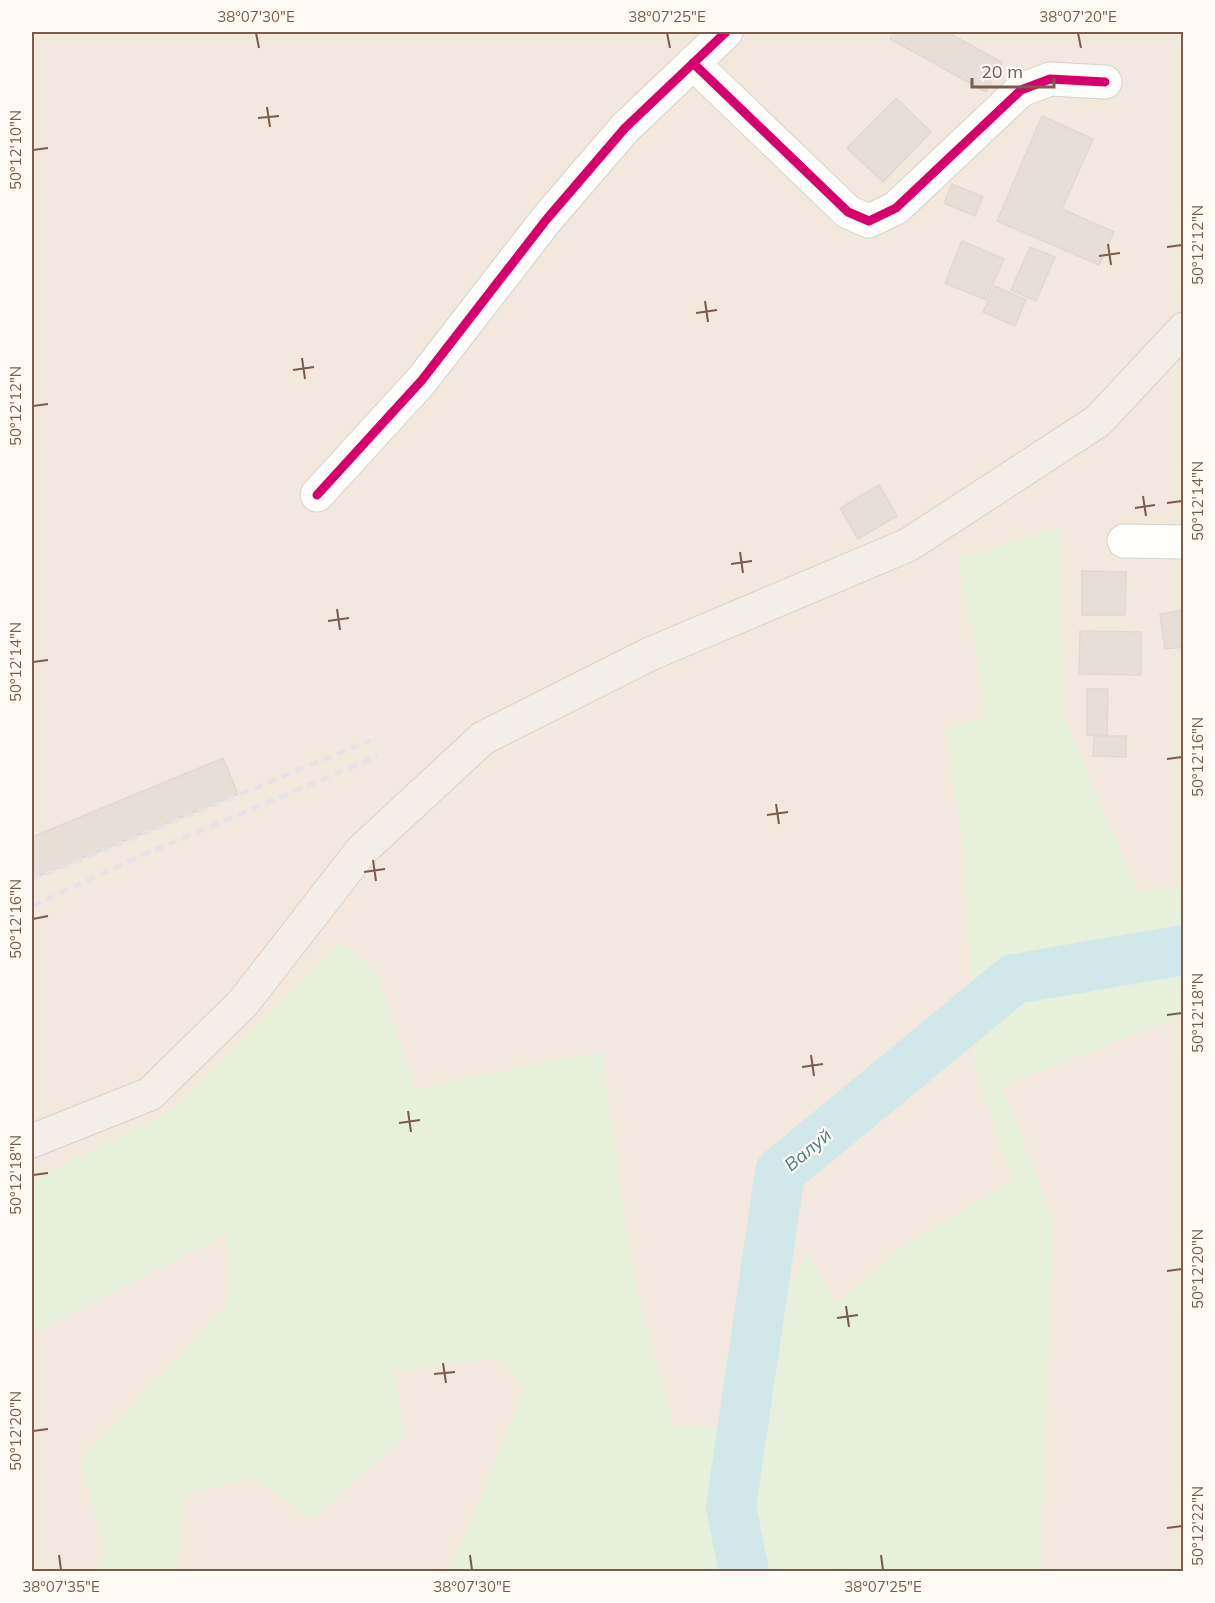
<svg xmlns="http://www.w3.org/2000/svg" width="1215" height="1603" font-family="Mulish,sans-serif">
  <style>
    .residential { fill: #f2e8de }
    .green { fill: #e7f0db }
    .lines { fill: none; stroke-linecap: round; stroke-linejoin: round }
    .river { stroke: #d0e8ea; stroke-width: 50 }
    .building { fill: #e6ded7; stroke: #e2d8d2; stroke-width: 1.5 }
    .minor-casing { stroke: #d7d1cb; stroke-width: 35 }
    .major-casing { stroke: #dad1cc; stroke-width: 35 }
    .minor { stroke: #fefefd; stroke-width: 33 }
    .major { stroke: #f3eee8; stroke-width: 33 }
    .rail { stroke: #e6e3e7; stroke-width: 4.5; stroke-dasharray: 9 6; stroke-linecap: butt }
    .cycleway-casing { stroke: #fffaf3; stroke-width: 13 }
    .cycleway { stroke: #d6006c; stroke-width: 9 }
    .ticks { fill: none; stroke: #7a5c4d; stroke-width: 2 }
    .labels { text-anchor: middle; stroke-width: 4.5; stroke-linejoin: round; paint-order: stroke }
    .water-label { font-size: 18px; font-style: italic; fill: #437c86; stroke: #fffaf3 }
    .neatline { fill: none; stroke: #7a5c4d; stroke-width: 2 }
    .ticks-label { font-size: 15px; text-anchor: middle; fill: #7a5c4d }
  </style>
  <rect width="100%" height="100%" fill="#f9f5f0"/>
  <rect class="residential" x="32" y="32" width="1151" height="1539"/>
  <polygon class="green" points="1061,527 1063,714 1138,892 1183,885 1184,1015 1002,1086 1054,1222 1041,1546 1043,1571 449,1571 476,1509 525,1387 496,1358 394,1372 405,1437 312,1519 253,1477 185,1495 177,1571 94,1571 105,1553 80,1460 228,1304 228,1234 32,1333 32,1180 170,1112 340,943 376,970 415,1089 602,1051 634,1278 674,1426 724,1427 807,1251 837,1305 898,1249 1012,1181 974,1065 965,860 946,728 986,716 978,663 958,558"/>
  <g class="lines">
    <polyline class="river" points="744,1572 731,1507 780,1172 1014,979 1184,950"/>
  </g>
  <g class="building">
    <polygon points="894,32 947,32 1002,62 986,92 890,39"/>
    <polygon points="896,98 931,132 883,182 847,148"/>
    <polygon points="1042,116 1093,139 1062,209 1114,232 1099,265 997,221"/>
    <polygon points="952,184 983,197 975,216 944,203"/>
    <polygon points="962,241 1004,259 986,300 945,283"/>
    <polygon points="1030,247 1055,257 1036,301 1011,290"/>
    <polygon points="995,286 1026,300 1015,326 983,312"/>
    <polygon points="879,485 897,516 858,539 840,508"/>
    <polygon points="1082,571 1126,572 1125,615 1082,615"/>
    <polygon points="1184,610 1184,647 1165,649 1160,614"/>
    <polygon points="1080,631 1141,632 1141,675 1079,674"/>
    <polygon points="1087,689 1108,689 1107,735 1087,735"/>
    <polygon points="1094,736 1126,736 1126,757 1093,756"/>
    <polygon points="223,758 238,794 32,879 32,837"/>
  </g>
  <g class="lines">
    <g class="minor-casing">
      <g id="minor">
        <polyline points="693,63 848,212 869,221 896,208 1021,90 1050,79 1105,82"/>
        <polyline points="317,495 422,380 546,220 625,128 726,32"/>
        <polyline points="1124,541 1184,542"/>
      </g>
    </g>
    <g class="major-casing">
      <polyline id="major" points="32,1141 150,1094 243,1003 362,850 483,738 650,654 908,545 1098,421 1184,329"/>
    </g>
    <use href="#minor" class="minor"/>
    <use href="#major" class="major"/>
    <g class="rail">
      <polyline points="32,880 371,740"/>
      <polyline points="32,906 140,856 378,756"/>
    </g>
    <g class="cycleway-casing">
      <g id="cycleway">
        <polyline points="693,63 848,212 869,221 896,208 1021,90 1050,79 1105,82"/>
        <polyline points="317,495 422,380 546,220 625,128 726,32"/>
      </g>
    </g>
    <use href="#cycleway" class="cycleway"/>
  </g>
  <path class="ticks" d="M256,33L259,48M667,33L670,48M1078,33L1081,48M267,107L270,127M258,118L279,116M33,150L48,148M1108,244L1111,265M1167,247L1182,245M1099,256L1120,253M705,301L708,322M696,313L717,310M302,358L305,379M293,370L314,367M33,406L48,404M1143,496L1146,516M1167,503L1182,501M1135,508L1155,505M740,552L743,573M731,564L752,561M337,609L340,630M328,621L349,618M33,662L48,660M1167,759L1182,757M776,804L779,824M767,815L788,812M373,860L376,881M364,872L385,869M33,919L48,916M1167,1015L1182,1013M811,1055L814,1076M802,1067L823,1064M408,1111L411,1132M399,1123L420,1120M33,1175L48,1173M1167,1271L1182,1269M846,1306L849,1327M837,1318L858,1315M443,1363L446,1383M434,1374L455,1372M33,1431L48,1429M1167,1528L1182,1526M59,1555L61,1570M470,1555L472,1570M881,1555L883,1570"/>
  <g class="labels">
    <g class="water-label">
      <text transform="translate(808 1150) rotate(-40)" y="6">Валуй</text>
    </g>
  </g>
  <rect width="1215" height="1603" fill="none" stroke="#fffaf3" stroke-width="66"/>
  <path d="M972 78v9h82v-9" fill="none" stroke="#7a5c4d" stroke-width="3"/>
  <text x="981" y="78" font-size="18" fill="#7a5c4d" stroke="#fffaf3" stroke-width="4.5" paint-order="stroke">20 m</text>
  <rect x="33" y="33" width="1149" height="1537" class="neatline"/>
  <g class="ticks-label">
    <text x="256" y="22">38°07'30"E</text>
    <text x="667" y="22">38°07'25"E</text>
    <text x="1078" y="22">38°07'20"E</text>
    <text transform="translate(16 150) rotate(-90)" y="5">50°12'10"N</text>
    <text transform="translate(1198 245) rotate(-90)" y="5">50°12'12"N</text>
    <text transform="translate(16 406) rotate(-90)" y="5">50°12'12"N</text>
    <text transform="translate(1198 501) rotate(-90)" y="5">50°12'14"N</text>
    <text transform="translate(16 662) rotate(-90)" y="5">50°12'14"N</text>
    <text transform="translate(1198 757) rotate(-90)" y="5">50°12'16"N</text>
    <text transform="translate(16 919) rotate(-90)" y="5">50°12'16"N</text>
    <text transform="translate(1198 1013) rotate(-90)" y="5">50°12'18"N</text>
    <text transform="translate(16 1175) rotate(-90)" y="5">50°12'18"N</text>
    <text transform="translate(1198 1269) rotate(-90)" y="5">50°12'20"N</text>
    <text transform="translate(16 1431) rotate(-90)" y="5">50°12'20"N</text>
    <text transform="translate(1198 1526) rotate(-90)" y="5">50°12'22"N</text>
    <text x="61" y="1592">38°07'35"E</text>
    <text x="472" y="1592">38°07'30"E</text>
    <text x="883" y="1592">38°07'25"E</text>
  </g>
</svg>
